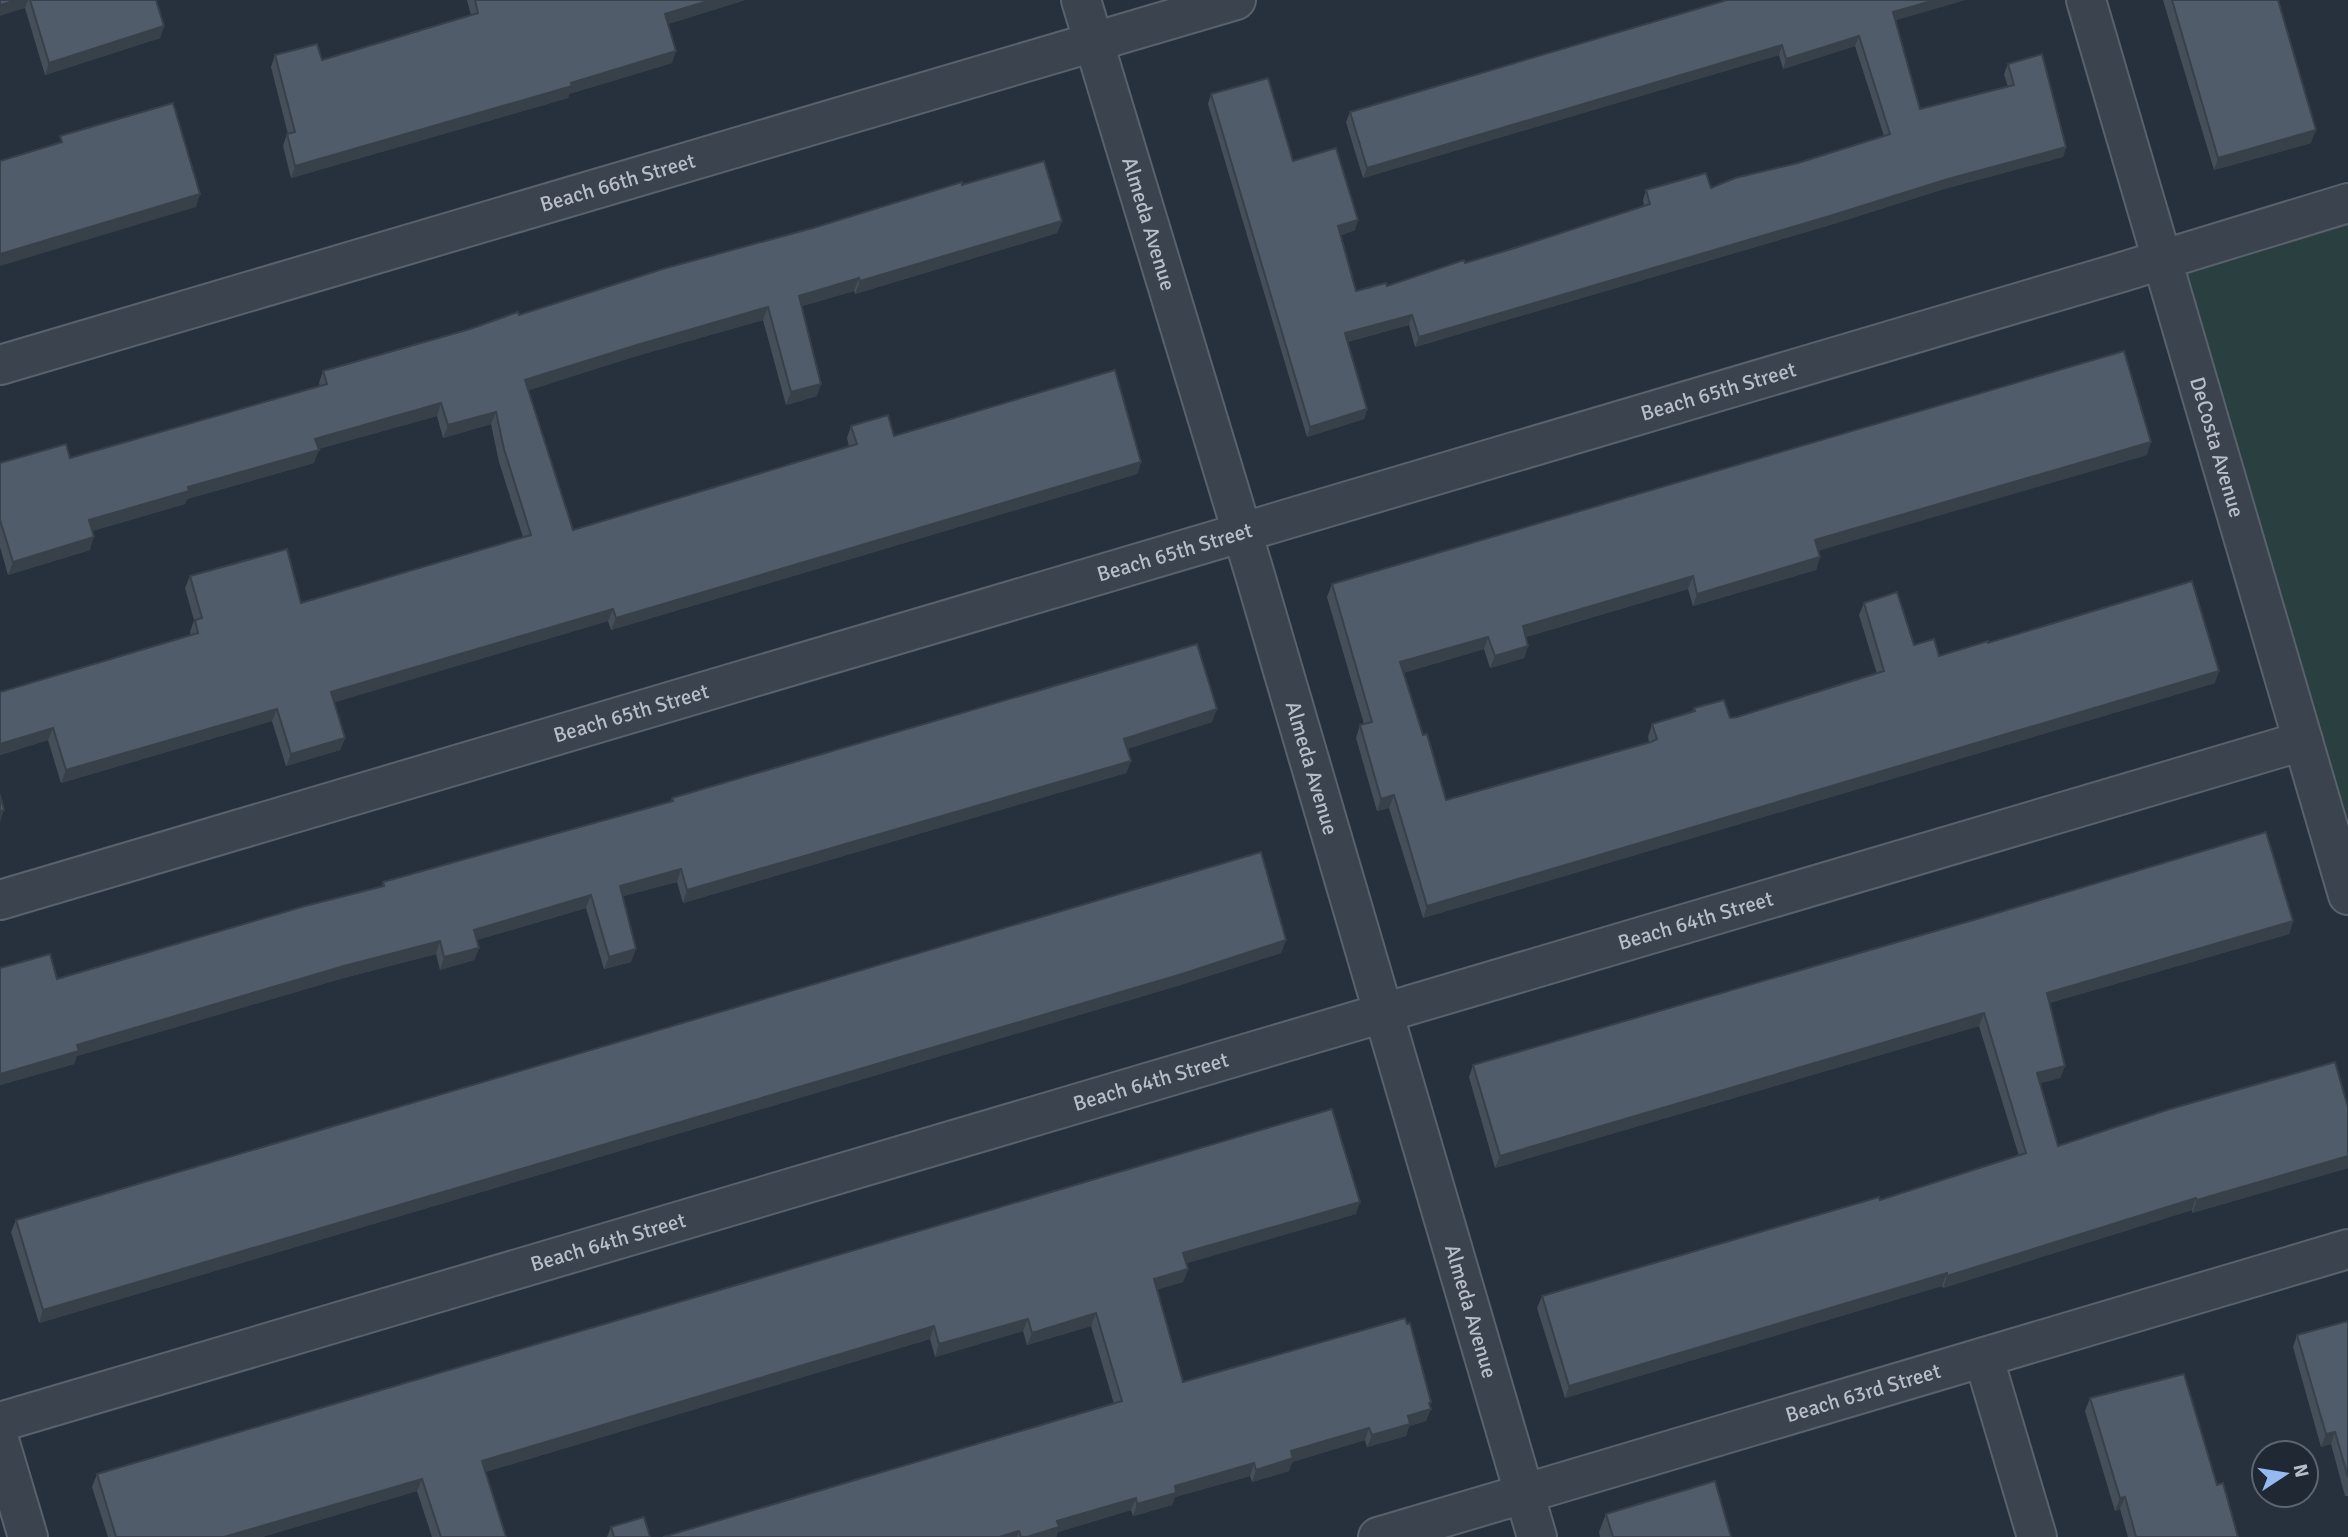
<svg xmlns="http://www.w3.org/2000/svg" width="2348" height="1537" font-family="Signika,sans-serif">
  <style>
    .green { fill: #2a3f40 }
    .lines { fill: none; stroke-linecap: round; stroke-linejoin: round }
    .minor-casing { stroke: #58616c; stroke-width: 42 }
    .minor { stroke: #3b434e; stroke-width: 38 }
    .wall { fill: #454f5a }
    .shaded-wall { fill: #38404a }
    .building { fill: #505c69; stroke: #38404a; stroke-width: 2 }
    .labels { text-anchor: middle; stroke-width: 5; stroke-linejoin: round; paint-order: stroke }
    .street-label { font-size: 21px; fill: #b7bec9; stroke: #1f2833 }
  </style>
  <rect width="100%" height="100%" fill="#27313e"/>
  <polygon class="green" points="2348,204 2348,895 2162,259"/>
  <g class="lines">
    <g class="minor-casing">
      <g id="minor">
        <path id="s1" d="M1081,0L1255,575L1537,1537"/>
        <path id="s2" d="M2086,0L2348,895"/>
        <path id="s3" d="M0,365L1236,0"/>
        <path id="s4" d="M0,900L2122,272L2348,203"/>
        <polyline points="1984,1359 2037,1537"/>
        <path id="s5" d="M0,1422L2303,741"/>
        <polyline points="0,1443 28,1537"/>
        <path id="s6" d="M1378,1537L2348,1249"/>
      </g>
    </g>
    <use href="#minor" class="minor"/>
  </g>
  <g class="wall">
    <polygon points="0,0 156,0 164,26 160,38 45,75 25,8"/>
    <polygon points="467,0 745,0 668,24 672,63 569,94 568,98 291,178 283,146 287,134 288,134 271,67 275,55 322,60 471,15"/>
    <polygon points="2163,0 2278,0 2311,143 2214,170"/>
    <polygon points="1895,20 1920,109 2008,87 2004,74 2008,64 2066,147 2063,157 1944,189 1830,225 1415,347 1409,325 1347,342 1367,409 1364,419 1307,437 1208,104 1211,94 1293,161 1355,230 1341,235 1356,291 1387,286 1465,263 1644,206 1643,200 1646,190 1711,188 1798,163 1884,136 1855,46 1783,69 1779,55 1363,178 1346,122 1350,112"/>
    <polygon points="962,185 1062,221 1057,233 855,294 854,291 802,306 817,396 786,405 763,320 633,357 528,390 573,530 849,447 847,438 851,426 894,436 1141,462 1137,474 611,630 608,621 334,702 345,738 340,750 286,766 272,721 61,783 48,740 0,755 0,692 191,635 190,632 194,620 185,588 190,576 301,603 523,537 499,462 491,424 443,438 437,416 318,449 314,463 187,499 185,504 92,531 90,550 8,575 0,547 0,463 70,458 320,386 319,383 323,371 519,315 813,228"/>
    <polygon points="2147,455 1818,550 1820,557 1816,570 1693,606 1688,589 1526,637 1528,646 1524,658 1490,668 1484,649 1403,673 1423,735 1446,800 1649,742 1648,737 1652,724 1692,712 1694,708 1730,718 1737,717 1877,674 1859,615 1864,603 1914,645 1939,656 1988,643 2215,683 1423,918 1389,808 1377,811 1356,738 1360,725 1364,724 1327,597 1332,584"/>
    <polygon points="1212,722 1127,749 1131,761 1126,773 683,903 677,882 623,896 631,962 604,969 586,908 477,940 479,948 474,960 440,970 436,954 340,979 77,1056 74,1064 0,1085 0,968 57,979 382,886 383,882 671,802 672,798"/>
    <polygon points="2293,921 2289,934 2049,1003 2065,1066 2060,1078 2040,1083 2058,1146 2348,1107 2348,1168 2192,1213 2192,1210 1943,1288 1942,1286 1565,1398 1537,1308 1542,1296 1880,1200 2019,1156 1979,1026 1495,1168 1469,1077 1473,1065"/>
    <polygon points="1286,940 1281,953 1177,986 39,1323 11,1232 16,1220"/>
    <polygon points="1356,1214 1186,1263 1188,1269 1183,1282 1157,1289 1183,1382 1430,1406 1426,1421 1409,1426 1406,1436 1367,1447 1365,1440 1292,1462 1289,1471 1252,1482 1250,1476 1175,1497 1172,1505 1133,1516 1131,1510 1058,1532 1056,1537 663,1537 1114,1404 1091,1326 1027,1345 1023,1331 935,1357 930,1339 485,1472 506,1537 432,1537 417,1491 262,1537 108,1537 92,1487 97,1474"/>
    <polygon points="2348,1321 2348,1496 2345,1496 2331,1444 2321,1447 2293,1347 2297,1335"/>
    <polygon points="2090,1398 2217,1485 2238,1537 2128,1537 2120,1509 2115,1511 2085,1411"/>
    <polygon points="1606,1514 1731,1537 1600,1537 1599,1532"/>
    <polygon points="611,1527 650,1537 607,1537"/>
  </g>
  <g class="shaded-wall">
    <polygon points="17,0 28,0 25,8 0,16 0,5"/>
    <polygon points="711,0 745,0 661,26 665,14"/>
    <polygon points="1935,0 1966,0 1890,22 1893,12"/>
    <polygon points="164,26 160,38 45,75 49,63"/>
    <polygon points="1859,36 1855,46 1783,69 1786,59"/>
    <polygon points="1782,45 1779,55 1363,178 1367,168"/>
    <polygon points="676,51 672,63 569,94 568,98 291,178 295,166"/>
    <polygon points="2316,130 2311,143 2214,170 2218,158"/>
    <polygon points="2066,147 2063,157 1944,189 1830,225 1415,347 1419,337 1948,179"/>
    <polygon points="200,194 196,207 0,266 0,254"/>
    <polygon points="1358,220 1355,230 1335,236 1338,226"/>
    <polygon points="1062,221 1057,233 855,294 860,281"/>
    <polygon points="859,278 854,291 795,308 799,296"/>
    <polygon points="768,307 763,320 633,357 521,393 525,380 637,345"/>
    <polygon points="1412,315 1409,325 1341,343 1345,333"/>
    <polygon points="821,384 817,396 786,405 791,392"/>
    <polygon points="441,403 437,416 311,451 315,439"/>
    <polygon points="1367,409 1364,419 1307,437 1310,427"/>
    <polygon points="496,412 491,424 443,438 448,425"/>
    <polygon points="2151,442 2147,455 1811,553 1815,540"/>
    <polygon points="319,450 314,463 187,499 185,504 85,533 89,520 188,487"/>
    <polygon points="1141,462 1137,474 611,630 616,618"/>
    <polygon points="94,537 90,550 8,575 13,562"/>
    <polygon points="1820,557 1816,570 1693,606 1697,594"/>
    <polygon points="1693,576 1688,589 1518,639 1523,626"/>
    <polygon points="613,609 608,621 326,705 331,692"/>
    <polygon points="1488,637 1484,649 1396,675 1400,662"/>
    <polygon points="1528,646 1524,658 1490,668 1495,656"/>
    <polygon points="2219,671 2215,683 1423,918 1427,906"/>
    <polygon points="277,709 272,721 61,783 66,770"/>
    <polygon points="1217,709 1212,722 1120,751 1124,739"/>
    <polygon points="53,728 48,740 0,755 0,744"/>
    <polygon points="345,738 340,750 286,766 291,754"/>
    <polygon points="1131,761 1126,773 683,903 687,890"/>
    <polygon points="1394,795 1389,808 1377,811 1381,799"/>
    <polygon points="4,810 0,822 0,811"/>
    <polygon points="681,869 677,882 616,898 620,886"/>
    <polygon points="591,895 586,908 470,942 474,930"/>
    <polygon points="2293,921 2289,934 2042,1005 2047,993"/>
    <polygon points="1286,940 1281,953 1177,986 39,1323 43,1310"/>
    <polygon points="440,941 436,954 340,979 77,1056 74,1064 0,1085 0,1074 77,1045 344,966"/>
    <polygon points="479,948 474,960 440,970 444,957"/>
    <polygon points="636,949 631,962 604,969 609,957"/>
    <polygon points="1984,1013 1979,1026 1495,1168 1500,1156"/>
    <polygon points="2065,1066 2060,1078 2033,1085 2037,1073"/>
    <polygon points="2348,1156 2348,1168 2192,1213 2197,1200"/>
    <polygon points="2196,1198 2192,1210 1943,1288 1947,1276"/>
    <polygon points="1360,1202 1356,1214 1178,1266 1183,1253"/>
    <polygon points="1188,1269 1183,1282 1150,1292 1154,1279"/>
    <polygon points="1947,1273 1942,1286 1565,1398 1569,1386"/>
    <polygon points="1096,1313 1091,1326 1027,1345 1032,1333"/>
    <polygon points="1028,1319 1023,1331 935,1357 939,1344"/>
    <polygon points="934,1326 930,1339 478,1474 482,1461"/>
    <polygon points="1431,1402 1429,1410 1431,1409 1426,1421 1409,1426 1406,1436 1367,1447 1372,1435"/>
    <polygon points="1369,1428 1365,1440 1292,1462 1289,1471 1252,1482 1256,1470 1291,1451"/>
    <polygon points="2335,1432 2331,1444 2321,1447 2326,1434"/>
    <polygon points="1254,1463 1250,1476 1175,1497 1172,1505 1133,1516 1137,1504 1175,1486"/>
    <polygon points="422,1479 417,1491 262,1537 224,1537"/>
    <polygon points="2125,1497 2120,1509 2115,1511 2120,1498"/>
    <polygon points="1136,1498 1131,1510 1058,1532 1056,1537 1027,1537 1057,1521"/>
    <polygon points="1019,1531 1017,1537 999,1537"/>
  </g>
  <g class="building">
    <polygon points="0,0 17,0 0,5"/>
    <polygon points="30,0 156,0 164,26 49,63"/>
    <polygon points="475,0 711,0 665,14 676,51 571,83 572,86 295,166 287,134 295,132 275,55 317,44 322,60 478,13"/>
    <polygon points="1727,0 1935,0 1893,12 1920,109 2014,85 2008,64 2042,54 2066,147 1948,179 1833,215 1419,337 1412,315 1345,333 1367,409 1310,427 1211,94 1268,78 1293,161 1336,148 1358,220 1338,226 1356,291 1386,283 1387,286 1464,260 1465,263 1515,248 1650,204 1646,190 1706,173 1711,188 1735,178 1798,163 1890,134 1859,36 1786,59 1782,45 1367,168 1350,112"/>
    <polygon points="2172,0 2278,0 2316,130 2218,158"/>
    <polygon points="173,103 200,194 0,254 0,161 62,142 60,136"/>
    <polygon points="1044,161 1062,221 860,281 859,278 799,296 821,384 791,392 768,307 637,345 525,380 573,530 857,444 851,426 888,415 894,436 1115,370 1141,462 616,618 613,609 331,692 345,738 291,754 277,709 66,770 53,728 0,744 0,692 198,633 195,620 202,618 190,576 287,549 301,603 531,535 504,449 496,412 448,425 441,403 315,439 319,450 188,487 189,491 89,520 94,537 13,562 0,520 0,463 66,444 70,458 327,384 323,371 470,329 518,312 519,315 666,268 813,228 962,182 962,185"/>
    <polygon points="2124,351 2151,442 1815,540 1820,557 1697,594 1693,576 1523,626 1528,646 1495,656 1488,637 1400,662 1423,735 1427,734 1446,800 1651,742 1657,739 1652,724 1695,711 1694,708 1724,700 1730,718 1737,717 1884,671 1864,603 1897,592 1914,645 1934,639 1939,656 1988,641 1988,643 2192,581 2219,671 1427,906 1394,795 1381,799 1360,725 1372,722 1332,584"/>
    <polygon points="1197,644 1217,709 1124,739 1131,761 687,890 681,869 620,886 636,949 609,957 591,895 474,930 479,948 444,957 440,941 344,966 77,1045 79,1051 0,1074 0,968 50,954 57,979 305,906 384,886 383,882 673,801 672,798"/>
    <polygon points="0,795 4,810 0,811"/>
    <polygon points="2266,832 2293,921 2047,993 2065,1066 2037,1073 2058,1146 2170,1109 2335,1062 2348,1107 2348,1156 2197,1200 2196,1198 1947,1276 1947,1273 1569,1386 1542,1296 1879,1197 1880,1200 2026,1153 1984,1013 1500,1156 1473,1065 1977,919"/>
    <polygon points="1261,852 1286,940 1182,974 43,1310 16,1220"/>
    <polygon points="1332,1109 1360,1202 1183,1253 1188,1269 1154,1279 1183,1382 1405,1318 1407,1324 1410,1323 1431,1402 1429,1403 1431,1409 1408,1416 1410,1424 1372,1435 1369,1428 1291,1451 1293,1458 1256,1470 1254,1463 1175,1486 1176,1493 1137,1504 1136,1498 1057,1521 1059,1527 1027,1537 1021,1537 1019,1531 999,1537 663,1537 1122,1401 1096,1313 1032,1333 1028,1319 939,1344 934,1326 482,1461 506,1537 441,1537 422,1479 224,1537 116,1537 97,1474"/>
    <polygon points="2348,1321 2348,1477 2335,1432 2326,1434 2297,1335"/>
    <polygon points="2184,1374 2217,1485 2223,1483 2238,1537 2136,1537 2125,1497 2120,1498 2090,1398"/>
    <polygon points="1715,1481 1731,1537 1613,1537 1606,1514"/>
    <polygon points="644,1517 650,1537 614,1537 611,1527"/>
  </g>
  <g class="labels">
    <g class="street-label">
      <text dy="7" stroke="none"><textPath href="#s3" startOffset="644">Beach 66th Street</textPath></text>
      <text dy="7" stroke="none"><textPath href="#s1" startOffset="234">Almeda Avenue</textPath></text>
      <text dy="7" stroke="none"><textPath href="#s4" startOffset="1792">Beach 65th Street</textPath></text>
      <text dy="7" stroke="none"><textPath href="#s2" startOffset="466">DeCosta Avenue</textPath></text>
      <text dy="7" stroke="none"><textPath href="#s4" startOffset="1225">Beach 65th Street</textPath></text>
      <text dy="7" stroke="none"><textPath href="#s4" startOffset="658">Beach 65th Street</textPath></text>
      <text dy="7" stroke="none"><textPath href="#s1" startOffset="802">Almeda Avenue</textPath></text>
      <text dy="7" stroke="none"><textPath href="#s5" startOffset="1768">Beach 64th Street</textPath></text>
      <text dy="7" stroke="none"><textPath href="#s5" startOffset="1200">Beach 64th Street</textPath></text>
      <text dy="7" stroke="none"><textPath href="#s5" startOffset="634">Beach 64th Street</textPath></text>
      <text dy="7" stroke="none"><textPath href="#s1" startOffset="1368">Almeda Avenue</textPath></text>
      <text dy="7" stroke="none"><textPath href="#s6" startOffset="506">Beach 63rd Street</textPath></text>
    </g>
  </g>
  <g transform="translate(2285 1474) rotate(78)"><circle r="33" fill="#1f2833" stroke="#5c646f" stroke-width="2"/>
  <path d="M0-5L12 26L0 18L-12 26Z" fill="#93bbf2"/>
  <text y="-10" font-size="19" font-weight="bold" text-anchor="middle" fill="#b7bec9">N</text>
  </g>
</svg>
